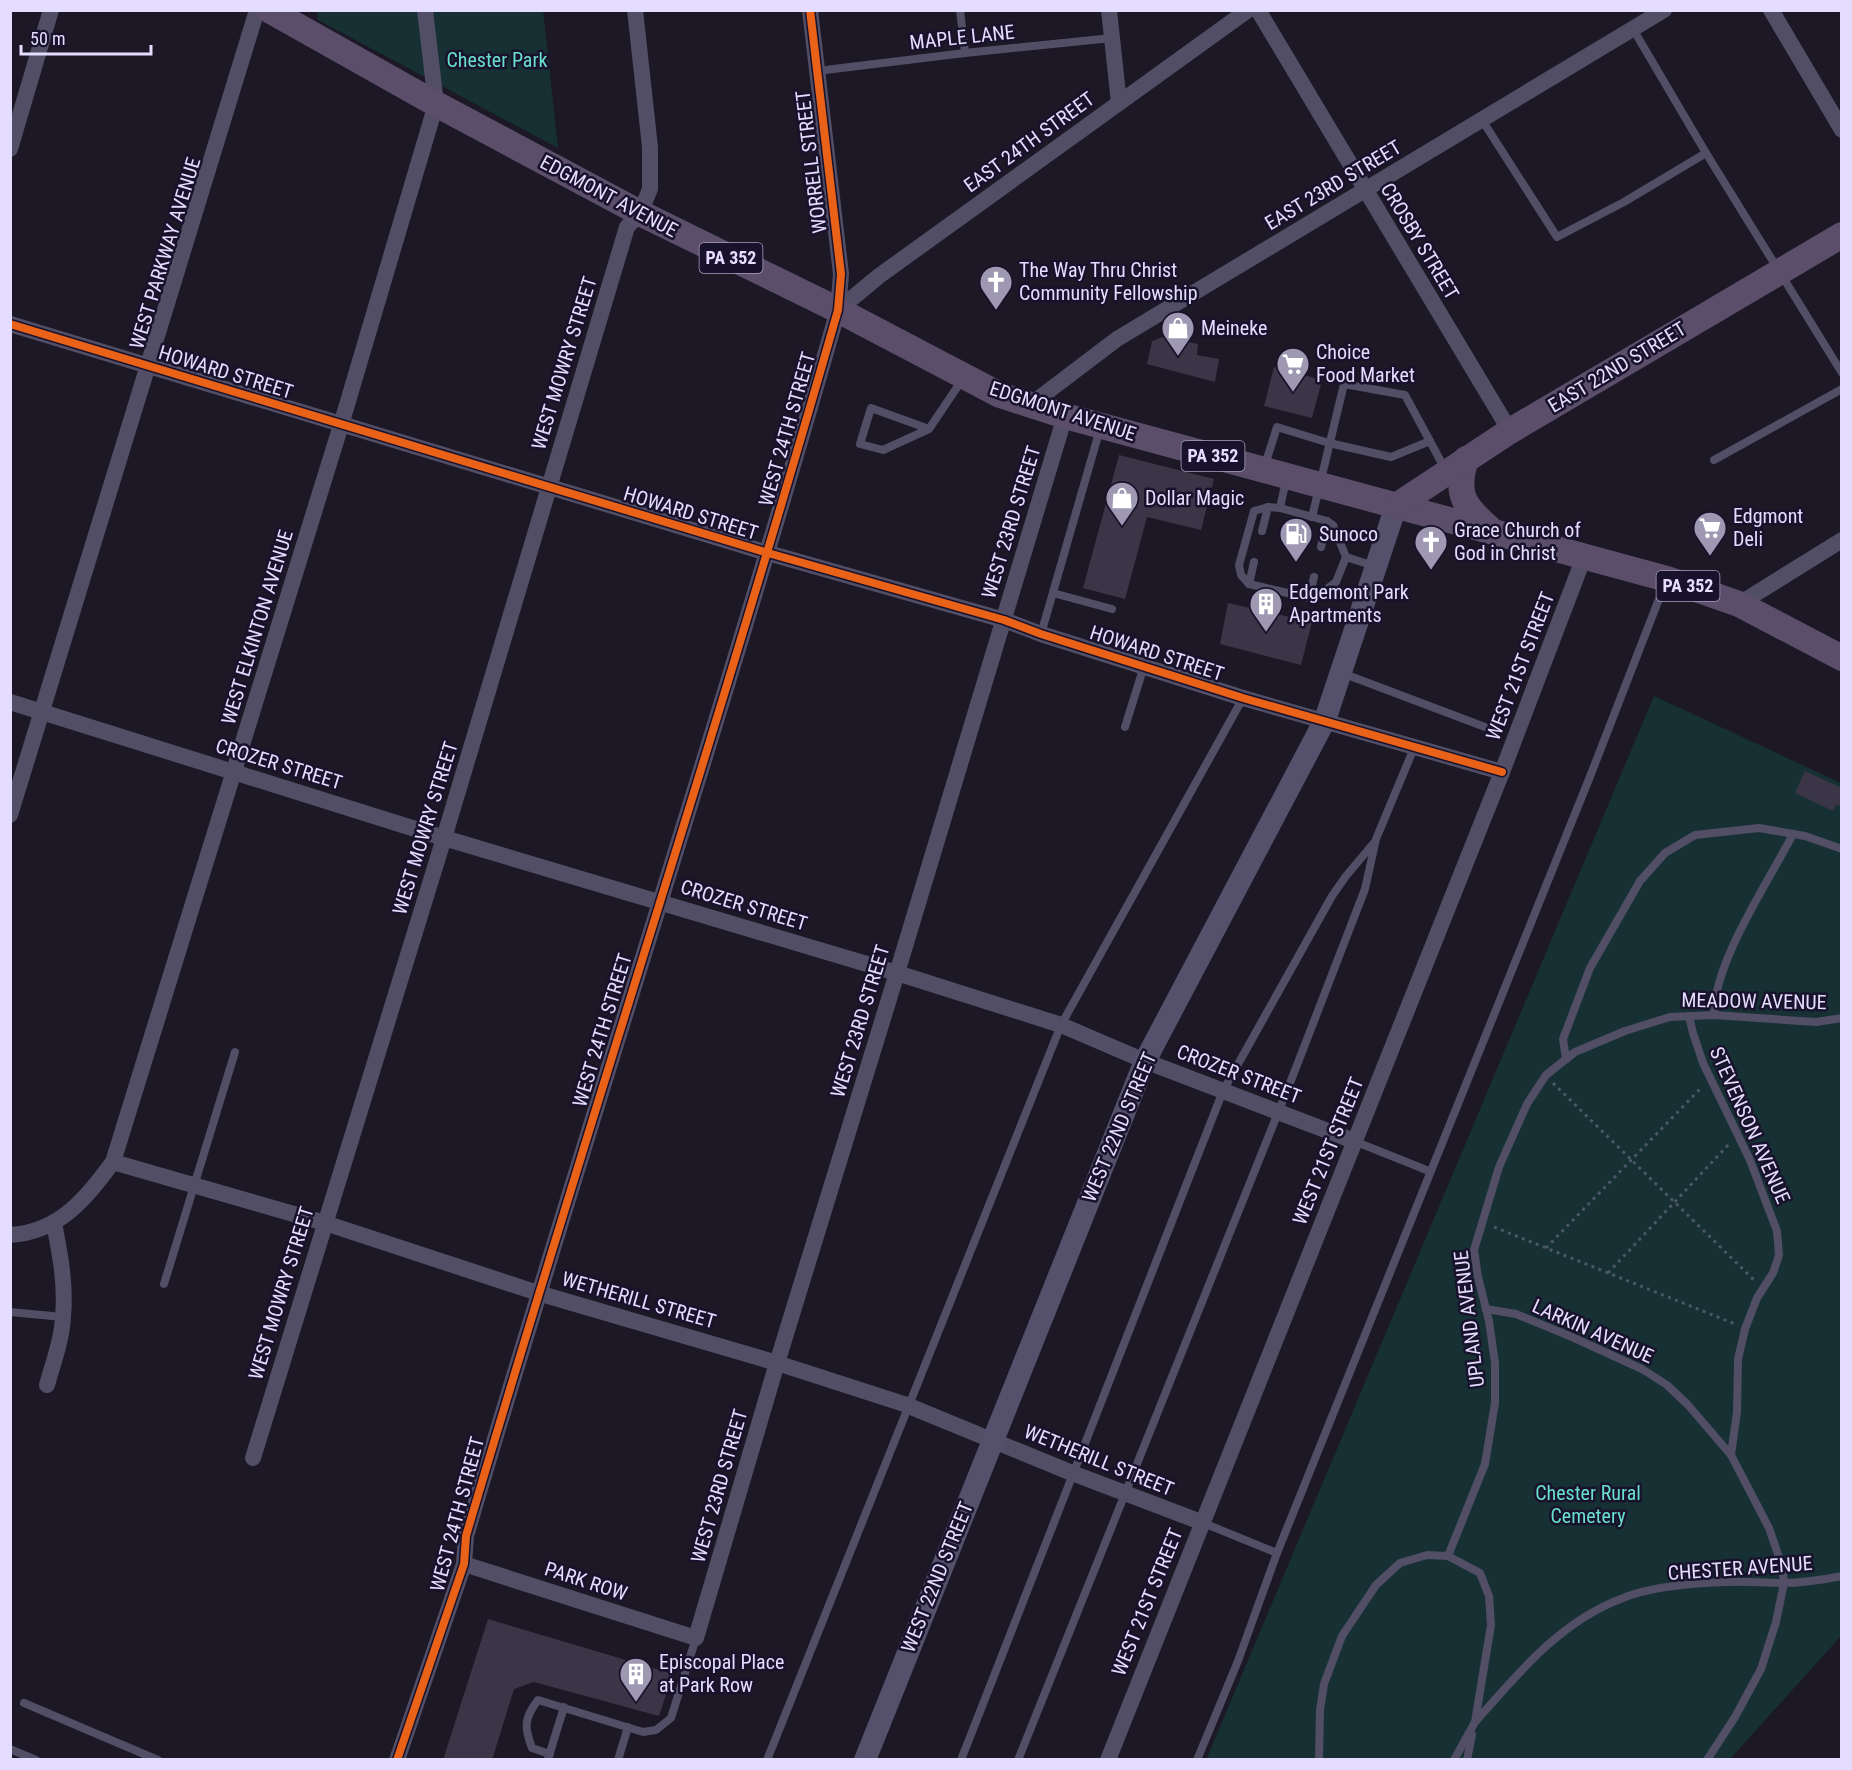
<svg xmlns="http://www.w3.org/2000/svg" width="1852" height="1770" font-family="'Roboto Condensed',sans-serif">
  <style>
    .green { fill: #163034 }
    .building { fill: #3b3647 }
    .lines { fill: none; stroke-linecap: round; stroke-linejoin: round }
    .path { stroke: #4c5767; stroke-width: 3; stroke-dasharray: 3 4.5; stroke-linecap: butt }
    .lane { stroke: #514e66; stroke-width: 8 }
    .street { stroke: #514e66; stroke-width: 16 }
    .secondary { stroke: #55516c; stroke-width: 22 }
    .primary { stroke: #5b4e6b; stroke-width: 26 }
    .cycleway-casing { stroke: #19122c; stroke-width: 11 }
    .cycleway { stroke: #ea6118; stroke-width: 8 }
    .labels { text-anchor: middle; stroke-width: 5; stroke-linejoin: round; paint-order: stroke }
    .shield { fill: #19122c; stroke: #a7a0c0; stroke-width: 1.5 }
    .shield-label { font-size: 18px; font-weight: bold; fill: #e4ddff }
    .street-label { font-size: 20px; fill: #e4ddff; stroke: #19122c }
    .park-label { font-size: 20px; fill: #68e0ce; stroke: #19122c }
    .poi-label { font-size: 20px; fill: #e4ddff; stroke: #19122c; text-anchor: start }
  </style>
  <rect width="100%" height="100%" fill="#1c1826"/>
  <g class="green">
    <polygon points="317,11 543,11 558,148 318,20"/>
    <polygon points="1654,696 1841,783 1841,1636 1730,1759 1206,1760"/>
  </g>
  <g class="building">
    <polygon points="1163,337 1198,344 1197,355 1219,359 1215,382 1147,364 1152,341"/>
    <polygon points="1274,367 1322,380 1312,418 1264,406"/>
    <polygon points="1119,455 1214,479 1201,530 1147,517 1125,599 1083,588"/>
    <polygon points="1228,603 1312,622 1301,665 1220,644"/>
    <polygon points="1805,771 1842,788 1842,807 1836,805 1833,811 1795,793"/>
    <polygon points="488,1619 673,1674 659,1716 534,1682 514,1689 492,1760 443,1760"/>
  </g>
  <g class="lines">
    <g class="path">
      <polyline points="1553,1083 1754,1280"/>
      <polyline points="1494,1227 1735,1324"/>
      <polyline points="1546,1248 1701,1088"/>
      <polyline points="1608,1273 1729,1144"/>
    </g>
    <g class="lane">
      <polyline points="960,10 965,53"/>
      <polyline points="1633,29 1706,153 1842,373"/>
      <polyline points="817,71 965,53 1112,38"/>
      <polyline points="1482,120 1557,237 1624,202 1706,153"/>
      <polyline points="929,429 883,450 860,444 871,408 929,429 962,380"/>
      <polyline points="1714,460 1842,389"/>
      <polyline points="1264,468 1277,427 1329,443 1391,457 1430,441"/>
      <polyline points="1286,480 1280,508 1327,521 1333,525 1346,557 1374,566"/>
      <polyline points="1312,517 1344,384 1405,395 1445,469"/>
      <polyline points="1262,531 1268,507"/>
      <polyline points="1321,547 1327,521"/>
      <polyline points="1254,562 1249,584 1309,598 1323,592 1336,582 1346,557"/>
      <polyline points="1249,584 1241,575 1239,565 1254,511 1268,507 1280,508"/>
      <polyline points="1053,593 1112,609"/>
      <polyline points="1309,598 1314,577"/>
      <polyline points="1041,634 1100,429"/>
      <polyline points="1342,673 1485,727"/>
      <polyline points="1125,727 1144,666"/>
      <path d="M1714,1015C1714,961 1768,883 1793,834"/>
      <polyline points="1689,1016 1693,1033 1703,1063 1750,1160 1777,1231 1779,1255 1773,1273 1757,1298 1745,1329 1738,1359 1737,1412 1731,1455"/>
      <polyline points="1566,1059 1563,1039 1590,968 1640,881 1665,853 1695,835 1759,828 1805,836 1842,849"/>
      <polyline points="1354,1141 1429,1171"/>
      <polyline points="164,1284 235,1052"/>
      <polyline points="1486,1309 1516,1314 1572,1337 1642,1369 1667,1385 1688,1405 1731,1455 1769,1528 1782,1566 1784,1583 1776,1622 1761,1669 1735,1717 1707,1760"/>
      <polyline points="10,1312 63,1317"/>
      <polyline points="1201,1522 1277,1553"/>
      <polyline points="1448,1556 1485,1464 1495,1403 1495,1363 1489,1321 1478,1277 1474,1250 1499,1167 1527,1104 1546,1075 1575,1052 1625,1031 1670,1017 1714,1015 1816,1022 1842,1018"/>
      <polyline points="24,1703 158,1760"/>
      <path d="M1477,1720C1519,1672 1561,1621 1623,1598C1652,1586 1696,1583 1727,1582C1745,1581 1764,1583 1782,1583C1802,1583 1822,1580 1842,1576"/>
      <polyline points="10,1749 36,1760"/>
      <path d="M550,1754L532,1748C524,1727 524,1718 538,1700L643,1732L656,1730L671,1718L696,1638"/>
      <polyline points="548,1759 564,1707"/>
      <polyline points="618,1760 628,1727"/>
      <polyline points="767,1760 1061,1025 1243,698"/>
      <polyline points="961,1760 1223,1091 1332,896 1346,876 1373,844"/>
      <polyline points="1018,1760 1292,1078 1365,889 1376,839 1414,748"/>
      <polyline points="1197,1760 1238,1661 1277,1553 1591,774 1666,581"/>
      <polyline points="1319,1760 1320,1710 1324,1684 1342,1636 1376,1585 1400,1563 1427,1555 1448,1556 1480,1573 1489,1596 1491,1625 1475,1722 1454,1760"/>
      <polyline points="1467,1760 1472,1735"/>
    </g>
    <g class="street">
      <polyline points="1109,10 1119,103"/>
      <polyline points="1258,10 1510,431"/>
      <polyline points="1771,10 1842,130"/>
      <polyline points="10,149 51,10"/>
      <polyline points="838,310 879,276 1248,10"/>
      <polyline points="10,324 768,553 1004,620 1041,634 1243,698 1502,772"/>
      <polyline points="1030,405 1117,339 1664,10"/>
      <polyline points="1739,604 1842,540"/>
      <polyline points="10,702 444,838 897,973 1061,1025 1145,1061 1354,1141"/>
      <polyline points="10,815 257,10"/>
      <polyline points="113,1162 341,425 436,104 425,10"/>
      <path d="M10,1235C60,1232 86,1198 113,1162L325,1223L538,1293L777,1363L904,1404L1072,1473L1201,1522"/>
      <path d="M47,1385C53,1363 62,1340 63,1316C66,1284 60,1254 54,1223"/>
      <polyline points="253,1458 444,838 627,227 640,213 650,189 650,147 635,10"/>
      <polyline points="464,1564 696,1638 777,1363 897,973 1065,416"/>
      <path d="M397,1760L464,1564L466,1536C587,1126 721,721 838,310L841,274L810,10"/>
      <polyline points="1108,1760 1502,772 1584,557"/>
    </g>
    <polyline class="secondary" points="865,1760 1145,1061 1325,720 1396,506"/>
    <g class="primary">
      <polyline points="269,10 436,104 640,213 838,310 1000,395 1065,416 1667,579 1739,604 1842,658"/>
      <path d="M1466,459C1454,496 1465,506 1491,530"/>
      <polyline points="1396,506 1510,431 1842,235"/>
    </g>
    <g class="cycleway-casing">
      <g id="cycleway">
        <polyline points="10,324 768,553 1004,620 1041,634 1243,698 1502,772"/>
        <path d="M397,1760L464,1564L466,1536C587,1126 721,721 838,310L841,274L810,10"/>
      </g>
    </g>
    <use href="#cycleway" class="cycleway"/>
  </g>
  <defs>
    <g id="church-pin" transform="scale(1.725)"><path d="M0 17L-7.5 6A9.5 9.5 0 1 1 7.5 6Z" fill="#9e98b3" stroke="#19122c"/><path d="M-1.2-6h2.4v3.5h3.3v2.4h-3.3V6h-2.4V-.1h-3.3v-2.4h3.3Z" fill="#fff"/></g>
    <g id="shop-pin" transform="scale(1.725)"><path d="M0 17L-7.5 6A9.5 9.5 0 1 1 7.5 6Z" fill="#9e98b3" stroke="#19122c"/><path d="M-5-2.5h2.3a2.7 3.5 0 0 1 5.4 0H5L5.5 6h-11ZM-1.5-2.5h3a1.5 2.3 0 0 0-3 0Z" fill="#fff"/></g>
    <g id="supermarket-pin" transform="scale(1.725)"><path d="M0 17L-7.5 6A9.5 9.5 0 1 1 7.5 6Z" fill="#9e98b3" stroke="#19122c"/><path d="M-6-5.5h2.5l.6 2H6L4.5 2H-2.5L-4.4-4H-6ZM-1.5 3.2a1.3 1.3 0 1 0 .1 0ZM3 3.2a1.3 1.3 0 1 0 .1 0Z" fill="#fff"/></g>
    <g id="fuel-pin" transform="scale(1.725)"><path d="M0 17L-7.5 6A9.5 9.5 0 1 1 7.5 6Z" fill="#9e98b3" stroke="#19122c"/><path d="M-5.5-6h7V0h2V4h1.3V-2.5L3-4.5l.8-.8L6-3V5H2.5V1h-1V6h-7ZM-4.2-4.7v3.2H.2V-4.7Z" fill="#fff"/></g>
    <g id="building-pin" transform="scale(1.725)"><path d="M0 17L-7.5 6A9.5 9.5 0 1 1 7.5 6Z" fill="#9e98b3" stroke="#19122c"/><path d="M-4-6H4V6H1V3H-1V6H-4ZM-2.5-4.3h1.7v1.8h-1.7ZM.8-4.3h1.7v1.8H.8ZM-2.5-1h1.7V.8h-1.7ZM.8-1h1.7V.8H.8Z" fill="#fff"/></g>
  </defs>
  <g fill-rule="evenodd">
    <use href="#church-pin" x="996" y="282"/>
    <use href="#shop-pin" x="1178" y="328"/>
    <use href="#supermarket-pin" x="1293" y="364"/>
    <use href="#shop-pin" x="1122" y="498"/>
    <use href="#supermarket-pin" x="1710" y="528"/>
    <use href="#fuel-pin" x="1296" y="534"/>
    <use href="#church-pin" x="1431" y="542"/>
    <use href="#building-pin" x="1266" y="604"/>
    <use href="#building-pin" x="636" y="1674"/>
  </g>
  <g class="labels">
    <g class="shield">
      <rect x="699.5" y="243" width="63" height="30" rx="4.5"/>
      <rect x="1181.5" y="441" width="63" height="30" rx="4.5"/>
      <rect x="1656.5" y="571" width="63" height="30" rx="4.5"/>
    </g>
    <g class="shield-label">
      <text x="731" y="264">PA 352</text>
      <text x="1213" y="462">PA 352</text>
      <text x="1688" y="592">PA 352</text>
    </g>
    <g class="street-label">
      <text transform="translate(962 37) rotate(-6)" y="7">MAPLE LANE</text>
      <text transform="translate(1029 142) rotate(-36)" y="7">EAST 24TH STREET</text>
      <text transform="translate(811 162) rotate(-97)" y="7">WORRELL STREET</text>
      <text transform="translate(1333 185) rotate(-31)" y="7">EAST 23RD STREET</text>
      <text transform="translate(609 196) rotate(28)" y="7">EDGMONT AVENUE</text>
      <text transform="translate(1420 241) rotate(59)" y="7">CROSBY STREET</text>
      <text transform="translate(165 253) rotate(-73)" y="7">WEST PARKWAY AVENUE</text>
      <text transform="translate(564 363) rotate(-73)" y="7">WEST MOWRY STREET</text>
      <text transform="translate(1617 367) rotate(-31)" y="7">EAST 22ND STREET</text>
      <text transform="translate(226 372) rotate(17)" y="7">HOWARD STREET</text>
      <text transform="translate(1063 411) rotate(18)" y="7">EDGMONT AVENUE</text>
      <text transform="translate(787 429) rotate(-74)" y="7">WEST 24TH STREET</text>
      <text transform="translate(691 513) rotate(17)" y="7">HOWARD STREET</text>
      <text transform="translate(1011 522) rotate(-73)" y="7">WEST 23RD STREET</text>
      <text transform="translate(257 627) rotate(-73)" y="7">WEST ELKINTON AVENUE</text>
      <text transform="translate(1157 653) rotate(18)" y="7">HOWARD STREET</text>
      <text transform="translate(1520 666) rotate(-69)" y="7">WEST 21ST STREET</text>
      <text transform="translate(279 764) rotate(17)" y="7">CROZER STREET</text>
      <text transform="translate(425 828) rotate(-73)" y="7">WEST MOWRY STREET</text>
      <text transform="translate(744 905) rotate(17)" y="7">CROZER STREET</text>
      <text transform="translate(1754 1001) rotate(1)" y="7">MEADOW AVENUE</text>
      <text transform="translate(860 1021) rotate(-73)" y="7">WEST 23RD STREET</text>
      <text transform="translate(602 1030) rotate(-73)" y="7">WEST 24TH STREET</text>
      <text transform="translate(1239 1074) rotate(21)" y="7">CROZER STREET</text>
      <text transform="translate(1750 1125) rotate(66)" y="7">STEVENSON AVENUE</text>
      <text transform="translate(1119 1127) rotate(-67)" y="7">WEST 22ND STREET</text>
      <text transform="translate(1328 1151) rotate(-68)" y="7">WEST 21ST STREET</text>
      <text transform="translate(281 1293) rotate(-73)" y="7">WEST MOWRY STREET</text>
      <text transform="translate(639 1300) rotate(16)" y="7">WETHERILL STREET</text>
      <text transform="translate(1469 1319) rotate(-97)" y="7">UPLAND AVENUE</text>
      <text transform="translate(1593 1331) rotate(24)" y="7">LARKIN AVENUE</text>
      <text transform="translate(1099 1460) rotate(22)" y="7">WETHERILL STREET</text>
      <text transform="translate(719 1486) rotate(-74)" y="7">WEST 23RD STREET</text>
      <text transform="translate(457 1514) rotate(-75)" y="7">WEST 24TH STREET</text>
      <text transform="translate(1740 1568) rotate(-4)" y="7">CHESTER AVENUE</text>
      <text transform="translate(937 1577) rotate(-68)" y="7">WEST 22ND STREET</text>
      <text transform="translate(586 1581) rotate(18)" y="7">PARK ROW</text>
      <text transform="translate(1147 1602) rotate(-68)" y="7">WEST 21ST STREET</text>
    </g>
    <g class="park-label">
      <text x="497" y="67">Chester Park</text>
      <text x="1588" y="1500">Chester Rural<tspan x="1588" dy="23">Cemetery</tspan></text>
    </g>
    <g class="poi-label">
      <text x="1019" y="277">The Way Thru Christ<tspan x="1019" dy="23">Community Fellowship</tspan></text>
      <text x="1201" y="335">Meineke</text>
      <text x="1316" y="359">Choice<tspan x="1316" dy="23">Food Market</tspan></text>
      <text x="1145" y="505">Dollar Magic</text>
      <text x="1733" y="523">Edgmont<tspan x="1733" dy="23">Deli</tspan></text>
      <text x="1454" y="537">Grace Church of<tspan x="1454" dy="23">God in Christ</tspan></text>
      <text x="1319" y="541">Sunoco</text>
      <text x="1289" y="599">Edgemont Park<tspan x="1289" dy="23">Apartments</tspan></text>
      <text x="659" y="1669">Episcopal Place<tspan x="659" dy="23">at Park Row</tspan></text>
    </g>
  </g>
  <rect width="1852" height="1770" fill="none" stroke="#e4ddff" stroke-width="24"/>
  <path d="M21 45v9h130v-9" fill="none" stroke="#e4ddff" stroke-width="3"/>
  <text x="30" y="45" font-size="18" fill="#e4ddff" stroke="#19122c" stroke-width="4.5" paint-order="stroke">50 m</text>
</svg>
